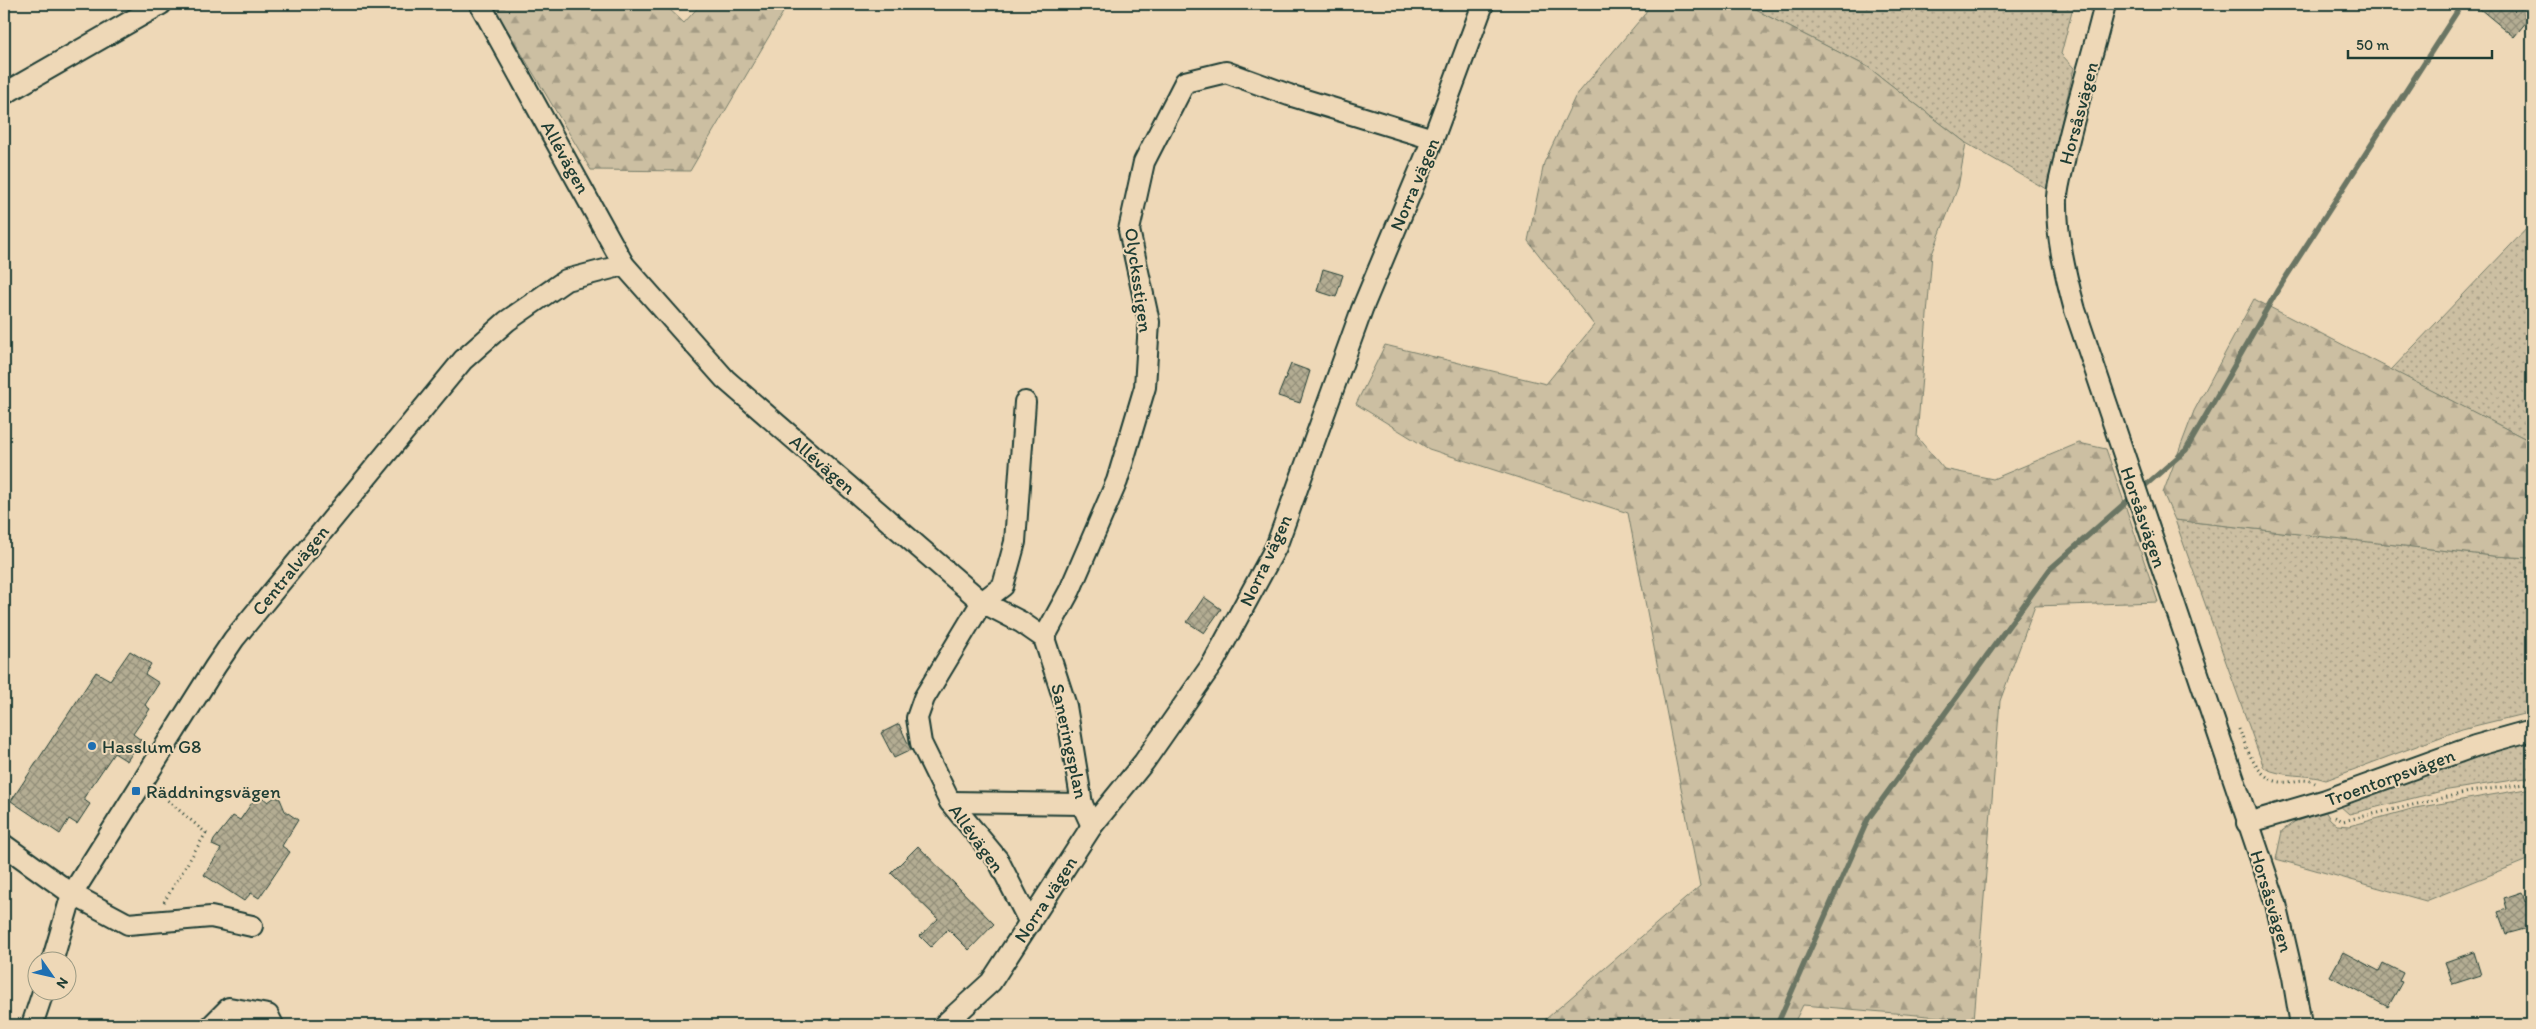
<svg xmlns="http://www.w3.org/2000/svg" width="2536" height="1029" font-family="Itim,sans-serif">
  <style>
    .grass { fill: url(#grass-dots); stroke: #767e6b }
    .forest { fill: url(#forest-firs); stroke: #767e6b }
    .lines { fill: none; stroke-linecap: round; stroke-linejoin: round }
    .stream { stroke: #6a7563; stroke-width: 5.5 }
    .building { fill: url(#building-cross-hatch); stroke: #1f3d34 }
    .minor-casing { stroke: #1f3d34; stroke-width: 24 }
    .path { stroke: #1f3d34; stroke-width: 3; stroke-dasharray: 1 4; stroke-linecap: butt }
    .minor { stroke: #eed8b7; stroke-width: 20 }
    .poi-dot { fill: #1f6fb2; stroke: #eed8b7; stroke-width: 2 }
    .labels { text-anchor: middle; stroke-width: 4; stroke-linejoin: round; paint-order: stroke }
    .street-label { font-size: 19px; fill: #1f3d34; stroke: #eed8b7 }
    .poi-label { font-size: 19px; fill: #1f3d34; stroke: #eed8b7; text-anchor: start }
  </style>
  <defs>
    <pattern id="grass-dots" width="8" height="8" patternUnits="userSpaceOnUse" patternTransform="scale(1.25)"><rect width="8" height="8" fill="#ccbfa2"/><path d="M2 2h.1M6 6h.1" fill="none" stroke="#a59c85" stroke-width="1.8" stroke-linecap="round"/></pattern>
    <pattern id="forest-firs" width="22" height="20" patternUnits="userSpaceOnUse" patternTransform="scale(1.25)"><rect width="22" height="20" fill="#ccbfa2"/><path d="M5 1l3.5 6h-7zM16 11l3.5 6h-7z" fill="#a59c85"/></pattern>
    <pattern id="building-cross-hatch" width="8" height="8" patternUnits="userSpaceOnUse" patternTransform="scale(1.25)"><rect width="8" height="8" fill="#b4ad93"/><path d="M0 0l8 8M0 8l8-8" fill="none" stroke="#928e79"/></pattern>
  </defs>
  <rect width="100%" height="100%" fill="#eed8b7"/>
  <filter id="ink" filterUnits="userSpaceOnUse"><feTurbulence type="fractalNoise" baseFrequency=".02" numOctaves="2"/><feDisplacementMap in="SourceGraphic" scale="10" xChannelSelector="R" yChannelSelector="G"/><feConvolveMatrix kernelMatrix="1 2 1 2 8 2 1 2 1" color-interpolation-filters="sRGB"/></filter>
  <g filter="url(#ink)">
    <g class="grass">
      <polygon points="1744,4 2074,4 2061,54 2074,68 2046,189 1966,143 1868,67"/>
      <polygon points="2532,223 2532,442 2391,370"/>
      <path d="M2175,520L2493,556L2532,558V712L2462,729L2326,780C2304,773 2285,778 2264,768Z"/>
      <polygon points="2532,739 2532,777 2442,791 2349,814 2339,805 2480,753"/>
      <polygon points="2532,788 2532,858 2426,901 2276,859 2282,831 2294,822 2325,811 2330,819 2337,825 2350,826 2415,808"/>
    </g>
    <g class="forest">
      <polygon points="492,4 664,4 684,23 701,4 788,4 690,171 591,170"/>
      <polygon points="1650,4 1744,4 1868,67 1966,143 1958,187 1932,254 1917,437 1944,469 1993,479 2079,443 2106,449 2158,602 2035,606 2000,701 1974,1020 1803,1005 1793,1025 1539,1025 1700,886 1628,513 1429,449 1356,404 1385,345 1546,384 1594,325 1528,241 1544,163 1575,97 1644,15"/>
      <polygon points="2254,299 2532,442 2532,558 2493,556 2175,520 2163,493 2194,411"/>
    </g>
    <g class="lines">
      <g class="stream">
        <polyline points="2140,490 2186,450 2277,291 2462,4"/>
        <polyline points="1777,1025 1868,819 2050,569 2133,496"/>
      </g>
    </g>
    <g class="building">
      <polygon points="2474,4 2532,4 2532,15 2514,37"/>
      <polygon points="1323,269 1343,275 1336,297 1317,291"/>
      <polygon points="1291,364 1310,371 1300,403 1278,396"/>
      <polygon points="1204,597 1221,609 1204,633 1187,622"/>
      <polygon points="130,651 151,664 145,674 159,683 145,705 150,709 133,734 141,740 127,761 114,753 83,799 90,804 77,824 69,819 60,834 11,801 96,672 110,680"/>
      <polygon points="899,724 911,750 894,758 881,733"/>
      <polygon points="258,794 268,802 275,797 280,799 285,811 298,820 282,846 290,852 259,898 251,893 244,901 204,875 221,849 212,845 214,840 233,816 240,820"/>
      <polygon points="918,846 994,924 969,950 948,929 931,947 920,936 938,919 891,873"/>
      <polygon points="2522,892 2525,902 2532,900 2532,927 2506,934 2498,912 2507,909 2504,898"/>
      <polygon points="2343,952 2379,971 2383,963 2403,973 2399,981 2402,982 2388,1007 2330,976"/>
      <polygon points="2474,952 2481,975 2453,984 2445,962"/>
    </g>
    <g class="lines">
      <g class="minor-casing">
        <g id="minor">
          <polyline points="480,4 624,265 725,379 982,602 924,698 917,718 921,743 950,802 998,860 1030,923"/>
          <path d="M2105,4C2093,55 2076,105 2065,156C2063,169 2058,183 2057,197C2056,236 2065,273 2075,310L2276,904L2293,977L2301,1025"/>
          <polyline points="4,94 161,4"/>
          <polyline points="982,602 1021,622 1044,638 1066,706 1082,804 1092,826"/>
          <polyline points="982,602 1003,586 1015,542 1025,402"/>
          <polyline points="1044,638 1070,590 1117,481 1145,387 1149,322 1129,230 1144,162 1185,82 1226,72 1289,95 1433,139"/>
          <polyline points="950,802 1082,804"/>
          <polyline points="2247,823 2326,800 2475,746 2532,730"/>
          <polyline points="4,845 72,894 128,924 211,917 252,926"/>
          <polyline points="52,962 72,894 215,667 234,639 463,360 507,321 566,280 624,265"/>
          <polyline points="32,1025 43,992"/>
          <polyline points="212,1025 229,1008 268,1015 273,1025"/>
          <polyline points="944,1025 991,982 1092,826 1144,762 1213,663 1276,547 1362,309 1433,139 1483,4"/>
        </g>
      </g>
      <g class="path">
        <path d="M2239,729C2248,751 2258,785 2288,782C2297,781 2306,778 2315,783"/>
        <polyline points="2335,817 2343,821 2469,792 2532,783"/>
        <polyline points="164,902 206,833 166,799"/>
      </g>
      <use href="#minor" class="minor"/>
    </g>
  </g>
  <g class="poi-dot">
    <circle cx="92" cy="746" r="5"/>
    <rect x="131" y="786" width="10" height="10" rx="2.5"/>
  </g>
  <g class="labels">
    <g class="street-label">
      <text transform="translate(2078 113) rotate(-75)" y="7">Horsåsvägen</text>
      <text transform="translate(566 157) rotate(61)" y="7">Allévägen</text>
      <text transform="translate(1414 184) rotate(-67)" y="7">Norra vägen</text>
      <text transform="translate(1139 280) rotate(82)" y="7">Olycksstigen</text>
      <text transform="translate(823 464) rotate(41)" y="7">Allévägen</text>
      <text transform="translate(2144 517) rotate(71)" y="7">Horsåsvägen</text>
      <text transform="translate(1265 560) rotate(-65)" y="7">Norra vägen</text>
      <text transform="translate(290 570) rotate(-51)" y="7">Centralvägen</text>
      <text transform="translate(1070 741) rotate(78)" y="7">Saneringsplan</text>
      <text transform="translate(2390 777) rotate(-20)" y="7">Troentorpsvägen</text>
      <text transform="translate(977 838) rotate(54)" y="7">Allévägen</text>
      <text transform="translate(1045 899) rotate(-57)" y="7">Norra vägen</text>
      <text transform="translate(2272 901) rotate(73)" y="7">Horsåsvägen</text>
    </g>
    <g class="poi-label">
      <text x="102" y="753">Hasslum G8</text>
      <text x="146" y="798">Räddningsvägen</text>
    </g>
  </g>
  <rect width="2536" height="1029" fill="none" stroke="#eed8b7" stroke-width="20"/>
  <rect x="10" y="10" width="2516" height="1009" fill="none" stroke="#1f3d34" stroke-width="2" filter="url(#ink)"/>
  <g transform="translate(52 976) rotate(124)"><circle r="24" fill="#eed8b7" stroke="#9b9a83"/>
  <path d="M0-4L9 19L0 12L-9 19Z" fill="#1f6fb2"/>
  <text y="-8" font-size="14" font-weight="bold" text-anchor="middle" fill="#1f3d34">N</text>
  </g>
  <path d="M2348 50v8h144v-8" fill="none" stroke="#1f3d34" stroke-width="2.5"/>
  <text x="2356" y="50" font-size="15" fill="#1f3d34" stroke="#eed8b7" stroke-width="4" paint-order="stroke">50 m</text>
</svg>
